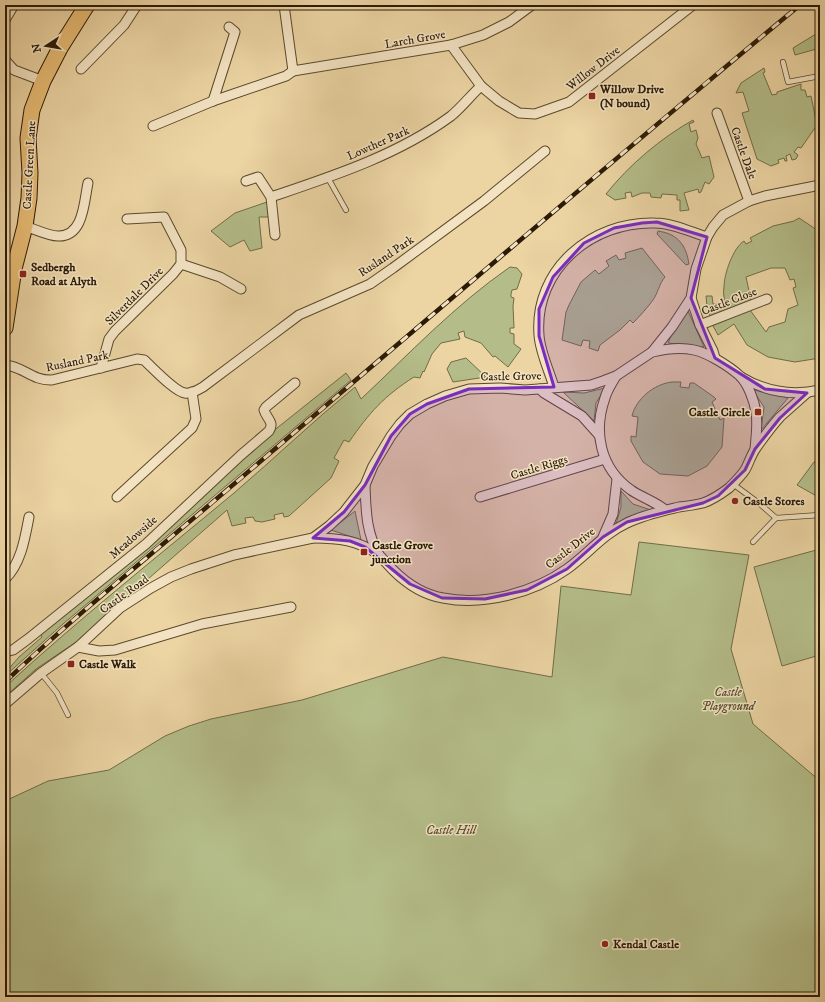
<svg xmlns="http://www.w3.org/2000/svg" width="825" height="1002" font-family="'IM FELL DW Pica',serif">
  <style>
    .green { fill: #b4bd89; stroke: #706c48 }
    .lines { fill: none; stroke-linecap: round; stroke-linejoin: round }
    .service-casing { stroke: #5b492d; stroke-width: 6 }
    .minor-casing { stroke: #5b492d; stroke-width: 11 }
    .trunk-casing { stroke: #2b1b06; stroke-width: 17 }
    .service { stroke: #f3e3c3; stroke-width: 4.5 }
    .minor { stroke: #f3e3c3; stroke-width: 9 }
    .trunk { stroke: #e6ba72; stroke-width: 15 }
    .rail-casing { stroke: #2b1b06; stroke-width: 4.5 }
    .rail { stroke: #f3e3c3; stroke-width: 3; stroke-dasharray: 9; stroke-linecap: butt }
    .marked { fill: #7b2cbf; fill-opacity: 0.2; stroke: #7b2cbf; stroke-width: 3; stroke-linejoin: round }
    .poi-dot { fill: #8f2418; stroke: #f3e3c3; stroke-width: 1.5 }
    .labels { text-anchor: middle; stroke-width: 3; stroke-linejoin: round; paint-order: stroke }
    .street-label { font-size: 12px; fill: #2b1b06; stroke: #f3e3c3 }
    .poi-label { font-size: 12px; font-weight: bold; fill: #2b1b06; stroke: #f3e3c3; text-anchor: start }
    .park-label { font-size: 12px; font-style: italic; fill: #544c2d; stroke: #f3e3c3 }
  </style>
  <rect width="100%" height="100%" fill="#ecd4a3"/>
  <filter id="stains"><feTurbulence type="fractalNoise" baseFrequency=".005" numOctaves="4"/><feColorMatrix values="0 0 0 0 .2 0 0 0 0 .09 0 0 0 0 .02 0 0 0 .5 -.17"/></filter>
  <radialGradient id="worn" r=".72"><stop offset=".6" stop-color="#630" stop-opacity="0"/><stop offset="1" stop-color="#630" stop-opacity=".3"/></radialGradient>
  <g class="green">
    <polygon points="816,34 819,48 820,48 795,55 793,48"/>
    <polygon points="764,68 765,72 763,73 772,95 777,94 777,92 801,84 801,90 805,90 807,97 811,96 817,125 801,148 798,147 794,152 798,155 796,159 792,160 790,154 786,156 787,161 785,161 784,158 778,160 779,163 771,166 757,159 742,113 749,111 743,92 736,93 741,83"/>
    <path d="M693,120L694,122L689,124L691,132L696,130L698,138L696,144L702,158L709,156L714,177L709,184L705,182L701,192L699,193L698,189L684,193L689,210L680,211V200H677V195L662,194L661,198L651,197L650,193H642L632,197L631,192L625,193L626,198L615,200L606,194C629,165 661,138 693,120Z"/>
    <polygon points="267,202 269,217 259,217 262,248 250,251 244,240 230,247 211,231 235,213"/>
    <path d="M799,218L820,232V358L795,362L768,357L747,345L734,324L718,335L712,324L750,310L766,332L769,327L785,322L788,309L798,305L793,288L796,287L794,279L790,280L785,268H771L746,277L751,300L710,316L707,306L706,296H712L713,304L725,303C724,298 723,292 724,287C724,274 733,248 744,241L746,244L752,241L750,238L773,226L794,221Z"/>
    <path d="M658,231C678,234 686,245 689,264L686,265L657,234Z"/>
    <path d="M642,248L665,277C659,284 658,293 653,300C647,308 640,316 633,323L630,320L620,330L600,345L598,351L589,348L590,341L583,340L581,346L562,340L566,312L569,305L581,282L595,270L599,274L609,266L606,261L616,255L619,260L626,258L625,253Z"/>
    <path d="M510,267L517,268L522,274L517,289L512,290L511,294V297L514,298L513,306L514,328H510V333L514,334V344L521,349L508,367L495,356L493,357L481,343L465,337L464,331L458,333L460,339L441,343L432,354L424,372L423,371L420,378L414,377C384,396 369,413 349,442L344,440L334,458L339,461L331,478L289,516L284,517L283,513L274,515L275,519L262,522L255,521L253,517L245,518L246,523L232,526L227,510L76,642L36,669L7,695L5,693V687C79,619 157,557 234,493C275,458 313,421 355,387L361,399C409,354 455,305 510,267Z"/>
    <polygon points="688,311 704,347 668,343 671,336"/>
    <polygon points="466,358 486,377 453,382 447,369 451,362"/>
    <polygon points="346,373 351,380 63,624 5,676 5,673 19,657 42,637 40,633 272,432"/>
    <path d="M672,382H681L680,387L689,388L690,383H694L714,397L716,399L712,402L720,420L724,418L722,447L707,466L688,476L660,474L643,462L631,441V436L636,437L638,417L632,416C636,399 654,384 672,382Z"/>
    <polygon points="605,388 596,403 594,421 563,392 584,393"/>
    <polygon points="752,389 788,398 761,430 764,407"/>
    <polygon points="820,458 820,498 797,485 814,462"/>
    <polygon points="621,491 633,504 651,510 628,517 616,524 621,507"/>
    <polygon points="355,511 361,540 331,530"/>
    <polygon points="639,542 749,555 731,649 753,724 820,781 820,997 5,997 5,801 48,781 109,770 165,736 189,726 211,719 302,700 443,657 552,677 561,586 631,595"/>
    <polygon points="820,549 820,655 782,666 754,567"/>
  </g>
  <g class="lines">
    <g class="service-casing">
      <g id="service">
        <polyline points="783,62 788,82 820,76"/>
        <polyline points="328,178 346,210"/>
        <polyline points="733,484 760,504 776,518"/>
        <polyline points="753,542 776,518 820,515"/>
        <polyline points="41,673 57,693 68,715"/>
      </g>
    </g>
    <g class="minor-casing">
      <g id="minor">
        <polyline points="284,5 293,71 451,45 483,35 509,22 532,5"/>
        <polyline points="5,20 14,5"/>
        <polyline points="451,45 481,86 499,101 519,113 535,114 569,102 693,5"/>
        <polyline points="5,60 14,70 43,81"/>
        <polyline points="81,69 124,25 137,5"/>
        <polyline points="213,101 235,32 229,27"/>
        <polyline points="717,113 749,201"/>
        <polyline points="153,126 213,101 286,76 293,71"/>
        <polyline points="246,181 258,177 271,197 275,235"/>
        <path d="M271,197C333,176 398,155 451,116C462,107 471,95 481,86"/>
        <path d="M25,226C34,229 49,236 58,236C84,237 84,201 88,183"/>
        <polyline points="181,264 220,277 241,289"/>
        <polyline points="691,298 700,325 713,351 715,358"/>
        <polyline points="700,325 767,299"/>
        <path d="M652,352C665,349 681,347 694,350C708,353 729,366 740,376C748,384 754,400 756,412C758,424 756,437 755,449"/>
        <path d="M5,365C23,366 32,381 52,380L137,359L144,360C152,367 175,392 185,393C191,394 198,390 203,387L299,315L370,284L393,268L484,201L545,151"/>
        <polyline points="101,368 109,339 115,331 173,274 181,264 181,250 164,217 127,219"/>
        <path d="M616,376C612,383 607,390 605,398C593,432 600,468 631,490C639,496 660,504 665,510"/>
        <path d="M741,377C766,392 792,396 820,390"/>
        <path d="M554,387C549,370 540,352 539,335C534,269 592,221 655,223C672,223 691,232 707,237"/>
        <polyline points="540,389 544,393 582,416 599,435"/>
        <path d="M365,485C366,511 366,532 379,555"/>
        <polyline points="117,497 192,428 196,419 192,392"/>
        <polyline points="480,497 605,459"/>
        <polyline points="603,537 613,514 617,479"/>
        <path d="M313,538C337,538 359,540 379,555C384,560 388,565 393,570C407,584 425,595 443,598C484,606 533,593 567,569C588,554 603,534 627,523C643,515 662,511 679,507C687,506 695,505 703,503C712,500 721,494 729,488C734,483 741,476 745,470C749,463 751,455 756,448C763,438 771,427 780,417C789,409 798,401 807,393"/>
        <path d="M5,579C21,564 25,538 29,517"/>
        <polyline points="78,647 99,651 115,650 202,624 291,607"/>
        <path d="M5,652L13,650L28,639L146,544L241,455L269,431C275,422 266,418 264,410L266,407L295,383"/>
        <polyline points="5,704 41,673 78,647 120,608 151,588 171,577 191,569 234,555 313,538 329,526 344,512 365,485 373,466 391,436 400,424 410,414 427,404 445,396 469,389 500,388 525,390 591,385 603,381 616,376 652,352 672,327 691,298 696,269 707,237 713,227 723,215 749,201 765,196 820,185"/>
      </g>
    </g>
    <g class="trunk-casing">
      <polyline id="trunk" points="5,328 14,269 25,226 29,198 30,173 28,138 32,110 43,81 60,48 87,5"/>
    </g>
    <use href="#service" class="service"/>
    <use href="#minor" class="minor"/>
    <use href="#trunk" class="trunk"/>
    <g class="rail-casing">
      <path id="rail" d="M5,682C85,606 172,538 255,466C436,312 616,157 800,5"/>
    </g>
    <use href="#rail" class="rail"/>
  </g>
  <path class="marked" d="M657,222L707,237L691,298L715,358L765,389L807,393L780,418L755,449L745,470L718,496L703,503L627,522L603,537L567,569L527,590L485,599L442,598L410,584L365,547L350,541L313,538L344,512L365,485L391,436L410,414L427,404L469,389L554,387L539,336V309L553,277L584,243L614,228L642,223Z"/>
  <g class="poi-dot">
    <rect x="588" y="92" width="8" height="8" rx="2"/>
    <rect x="19" y="270" width="8" height="8" rx="2"/>
    <rect x="754" y="408" width="8" height="8" rx="2"/>
    <circle cx="735" cy="501" r="4"/>
    <rect x="360" y="548" width="8" height="8" rx="2"/>
    <rect x="67" y="660" width="8" height="8" rx="2"/>
    <circle cx="605" cy="944" r="4"/>
  </g>
  <g class="labels">
    <g class="street-label">
      <text transform="translate(415 39) rotate(-10)" y="4">Larch Grove</text>
      <text transform="translate(593 68) rotate(-38)" y="4">Willow Drive</text>
      <text transform="translate(378 143) rotate(-24)" y="4">Lowther Park</text>
      <text transform="translate(744 153) rotate(70)" y="4">Castle Dale</text>
      <text transform="translate(29 165) rotate(-87)" y="4">Castle Green Lane</text>
      <text transform="translate(386 256) rotate(-34)" y="4">Rusland Park</text>
      <text transform="translate(134 296) rotate(-45)" y="4">Silverdale Drive</text>
      <text transform="translate(729 301) rotate(-21)" y="4">Castle Close</text>
      <text transform="translate(77 361) rotate(-12)" y="4">Rusland Park</text>
      <text transform="translate(511 376) rotate(-1)" y="4">Castle Grove</text>
      <text transform="translate(539 467) rotate(-17)" y="4">Castle Riggs</text>
      <text transform="translate(133 537) rotate(-41)" y="4">Meadowside</text>
      <text transform="translate(570 548) rotate(-38)" y="4">Castle Drive</text>
      <text transform="translate(124 594) rotate(-36)" y="4">Castle Road</text>
    </g>
    <g class="poi-label">
      <text x="600" y="93">Willow Drive<tspan x="600" dy="14">(N bound)</tspan></text>
      <text x="31" y="271">Sedbergh<tspan x="31" dy="14">Road at Alyth</tspan></text>
      <text x="750" y="416" text-anchor="end">Castle Circle</text>
      <text x="743" y="505">Castle Stores</text>
      <text x="372" y="549">Castle Grove<tspan x="372" dy="14">junction</tspan></text>
      <text x="79" y="668">Castle Walk</text>
      <text x="613" y="948">Kendal Castle</text>
    </g>
    <g class="park-label">
      <text x="728" y="696">Castle<tspan x="728" dy="14">Playground</tspan></text>
      <text x="451" y="834">Castle Hill</text>
    </g>
  </g>
  <rect width="825" height="1002" fill="none" stroke="#ecd4a3" stroke-width="20"/>
  <rect x="6" y="6" width="813" height="990" fill="none" stroke="#2b1b06" stroke-width="2"/>
  <rect x="10" y="10" width="805" height="982" fill="none" stroke="#2b1b06"/>
  <g transform="translate(46 46) rotate(258)" stroke="#f3e3c3" stroke-width="3" paint-order="stroke">
  <path d="M0-3L7 15L0 10L-7 15Z" fill="#2b1b06"/>
  <text y="-6" font-size="11" font-weight="bold" text-anchor="middle" fill="#2b1b06">N</text>
  </g>
  <rect width="100%" height="100%" filter="url(#stains)"/>
  <rect width="100%" height="100%" fill="url(#worn)"/>
</svg>
